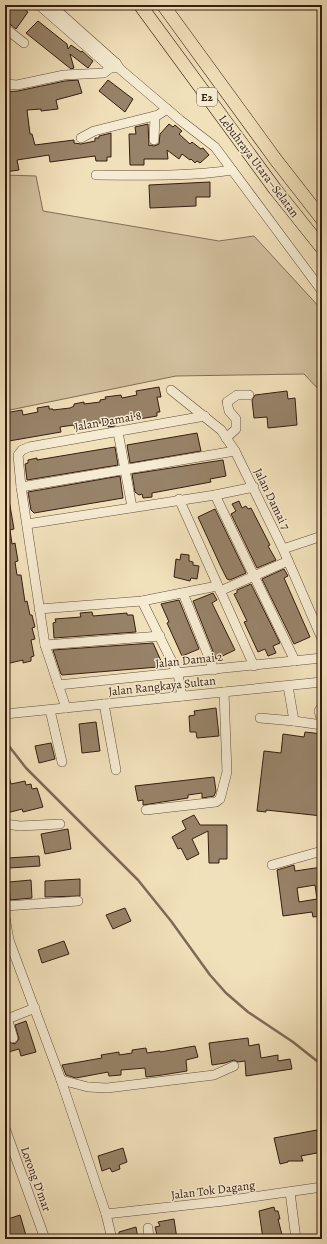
<svg xmlns="http://www.w3.org/2000/svg" width="327" height="1244" font-family="Alegreya,serif">
  <style>
    .green { fill: #d1c09e; stroke: #836e57 }
    .lines { fill: none; stroke-linecap: round; stroke-linejoin: round }
    .stream { stroke: #7f6a54; stroke-width: 2.5 }
    .building { fill: #978369; stroke: #351d10; fill-rule: evenodd }
    .minor-casing { stroke: #644e3b; stroke-width: 10 }
    .highway-casing { stroke: #351d10; stroke-width: 14 }
    .minor { stroke: #f6ecd3; stroke-width: 9 }
    .highway { stroke: #f1e1bb; stroke-width: 13 }
    .labels { text-anchor: middle; stroke-width: 3; stroke-linejoin: round; paint-order: stroke }
    .shield { fill: #f6ecd3; stroke: #6f5b4a; stroke-width: 1 }
    .shield-label { font-size: 11px; font-weight: bold; fill: #351d10 }
    .street-label { font-size: 12px; fill: #351d10; stroke: #f6ecd3 }
  </style>
  <rect width="100%" height="100%" fill="#f1e1bb"/>
  <filter id="stains"><feTurbulence type="fractalNoise" baseFrequency=".005" numOctaves="4"/><feColorMatrix values="0 0 0 0 .2 0 0 0 0 .09 0 0 0 0 .02 0 0 0 .5 -.17"/></filter>
  <radialGradient id="worn" r=".72"><stop offset=".6" stop-color="#630" stop-opacity="0"/><stop offset="1" stop-color="#630" stop-opacity=".3"/></radialGradient>
  <polygon class="green" points="5,175 36,176 43,211 219,241 254,236 322,310 322,393 304,374 176,376 5,411"/>
  <g class="lines">
    <polyline class="stream" points="5,741 26,768 138,880 171,921 210,975 226,993 248,1012 293,1042 322,1065"/>
  </g>
  <g class="building">
    <polygon points="5,5 19,5 28,12 16,29 5,20 8,16 5,14"/>
    <polygon points="38,21 67,44 68,49 71,45 81,52 82,51 93,61 88,68 70,54 74,68 71,69 26,33"/>
    <polygon points="78,80 82,93 56,100 58,109 41,111 41,109 27,110 30,134 32,134 35,145 74,140 74,143 81,144 95,141 95,138 99,138 99,136 111,133 111,157 107,157 107,161 96,161 95,156 50,162 49,155 17,160 19,170 5,172 5,92 18,91 65,81"/>
    <polygon points="108,80 133,99 125,112 99,91"/>
    <polygon points="148,124 149,146 150,145 154,146 159,144 160,134 169,124 173,127 175,125 182,131 179,134 190,144 192,142 201,149 203,148 209,155 200,163 197,161 195,163 191,159 190,160 182,154 179,159 167,150 168,159 144,159 144,165 130,165 129,134 136,134 135,127"/>
    <polygon points="210,182 210,197 196,197 196,206 150,208 149,185"/>
    <polygon points="159,387 161,397 157,397 160,412 157,412 157,416 139,419 139,416 123,418 123,421 115,423 115,426 108,427 107,422 93,424 94,426 75,429 74,425 60,427 61,432 9,441 8,436 7,437 5,433 5,413 22,410 23,415 38,412 37,408 49,406 49,409 53,409 53,410 70,408 74,406 74,404 84,402 84,404 100,402 100,400 106,399 105,397 121,395 122,398 137,395 136,391"/>
    <polygon points="287,391 288,399 295,398 297,425 268,428 267,417 254,418 252,400 255,395"/>
    <polygon points="197,433 201,451 130,463 127,445"/>
    <polygon points="115,447 118,465 27,480 25,464 28,463 28,460 37,458 37,460"/>
    <polygon points="223,460 226,476 210,479 211,482 152,493 152,497 143,498 142,494 139,495 135,492 132,474"/>
    <polygon points="120,476 123,498 34,513 31,510 28,492"/>
    <polygon points="9,500 14,529 10,530 12,544 15,543 18,561 15,562 17,575 21,575 25,602 27,601 30,615 32,615 35,627 32,628 35,639 31,640 34,656 31,657 31,661 23,663 23,660 6,664 5,657 5,501"/>
    <polygon points="239,501 242,508 246,506 248,509 251,508 270,545 268,546 276,560 257,568 231,514 236,511 232,504"/>
    <polygon points="215,509 246,573 230,580 227,579 221,567 198,517"/>
    <polygon points="181,554 189,555 189,561 193,562 193,565 199,566 197,579 191,578 190,581 174,577 176,559 180,560"/>
    <polygon points="284,569 288,576 284,578 310,637 294,644 262,579"/>
    <polygon points="251,584 280,643 273,646 276,653 268,656 265,649 258,652 244,622 247,621 234,594 237,593 237,590"/>
    <polygon points="213,593 217,600 212,603 235,650 216,659 193,601"/>
    <polygon points="179,600 199,649 182,656 167,623 169,622 161,604"/>
    <polygon points="92,612 93,616 127,613 127,615 133,615 136,632 54,638 53,623 56,622 55,619 81,617 80,613"/>
    <polygon points="153,643 161,661 158,667 62,675 61,674 53,650"/>
    <polygon points="216,708 219,736 197,738 196,732 190,732 189,716 195,715 194,711"/>
    <polygon points="96,722 100,751 82,753 79,724"/>
    <polygon points="305,732 322,734 322,816 266,810 266,812 257,811 264,751 281,753 283,734 304,737"/>
    <polygon points="51,743 55,759 39,763 35,746"/>
    <polygon points="5,769 7,769 11,784 25,781 26,785 31,784 32,789 37,788 43,807 23,812 22,809 7,813 5,802"/>
    <polygon points="214,777 216,791 214,796 202,798 202,793 188,795 188,798 143,805 143,800 138,801 135,786"/>
    <polygon points="194,815 200,825 227,825 227,859 219,859 219,863 209,863 208,831 192,839 199,854 187,860 181,848 178,849 172,837 186,829 182,821"/>
    <polygon points="68,829 71,849 45,854 41,834"/>
    <polygon points="39,856 40,866 9,868 8,858"/>
    <path d="M294,865L295,871L322,867V916L313,917L312,912L283,916L277,870ZM315,885L317,899L299,902L297,888Z"/>
    <polygon points="80,879 80,896 45,897 45,881"/>
    <polygon points="31,880 32,898 10,900 9,882"/>
    <polygon points="125,908 131,921 113,929 106,915"/>
    <polygon points="64,941 69,954 42,963 38,950"/>
    <polygon points="26,1021 36,1052 21,1056 19,1049 5,1053 5,1032 9,1042 15,1044 19,1039 15,1025"/>
    <polygon points="248,1038 249,1046 259,1044 261,1058 278,1055 278,1061 290,1059 292,1069 246,1076 245,1061 238,1062 234,1060 225,1063 212,1065 209,1043"/>
    <polygon points="195,1046 198,1057 186,1060 187,1071 162,1075 146,1077 145,1068 121,1070 121,1075 109,1076 108,1072 76,1078 66,1075 62,1065 102,1058 101,1055 119,1052 119,1055 132,1053 132,1050 146,1048 147,1053 160,1051 160,1052"/>
    <polygon points="317,1130 322,1152 301,1156 303,1161 288,1161 288,1162 280,1164 274,1138"/>
    <polygon points="123,1148 127,1162 119,1165 120,1169 112,1172 110,1168 102,1171 98,1156"/>
    <polygon points="274,1207 275,1211 278,1211 280,1219 278,1219 283,1239 263,1239 259,1211"/>
    <polygon points="20,1215 27,1239 5,1239 5,1220"/>
    <polygon points="174,1219 177,1239 158,1239 155,1227 160,1226 158,1222"/>
    <polygon points="136,1227 138,1239 120,1239 119,1232"/>
  </g>
  <g class="lines">
    <g class="minor-casing">
      <g id="minor">
        <polyline points="39,5 111,68 115,68"/>
        <polyline points="51,5 116,63 120,69 180,120 215,147 322,291"/>
        <polyline points="5,28 24,43"/>
        <polyline points="5,84 17,85 64,75 104,73 116,63"/>
        <polyline points="81,138 94,131 158,115 167,109"/>
        <polyline points="154,140 155,116"/>
        <path d="M96,175C141,175 187,177 232,170"/>
        <polyline points="171,390 221,430 235,451 283,549 322,639"/>
        <polyline points="118,432 132,507"/>
        <polyline points="226,438 236,429 236,419 229,411 227,402 237,395 249,395"/>
        <polyline points="21,487 235,451"/>
        <polyline points="215,495 295,661"/>
        <polyline points="179,499 254,666"/>
        <polyline points="27,524 215,495 254,487"/>
        <polyline points="283,549 322,536"/>
        <polyline points="220,591 288,561"/>
        <polyline points="183,593 214,670"/>
        <polyline points="142,601 178,674 182,696"/>
        <polyline points="39,609 142,601 217,586"/>
        <polyline points="45,645 160,636"/>
        <polyline points="58,685 322,658"/>
        <polyline points="104,704 116,770"/>
        <polyline points="322,706 319,711 322,723"/>
        <polyline points="66,708 45,645 21,487 18,455 22,450 29,447 205,416"/>
        <polyline points="50,710 62,762"/>
        <polyline points="5,714 322,682"/>
        <polyline points="260,718 294,721 288,686"/>
        <polyline points="294,721 322,725"/>
        <polyline points="146,810 216,802 220,799 227,772 224,692"/>
        <polyline points="5,824 20,826 60,824"/>
        <polyline points="272,865 322,851"/>
        <polyline points="5,906 78,901"/>
        <polyline points="5,917 9,940 61,1080 106,1214 112,1239"/>
        <polyline points="13,1038 8,1021 10,1018 35,1008"/>
        <polyline points="61,1080 88,1087 107,1088 214,1075 234,1066"/>
        <polyline points="5,1128 45,1239"/>
        <polyline points="290,1192 296,1239"/>
        <polyline points="106,1214 224,1201 322,1187"/>
        <polyline points="148,1228 149,1239"/>
      </g>
    </g>
    <g class="highway-casing">
      <g id="highway">
        <polyline points="140,5 275,189 322,248"/>
        <polyline points="163,5 276,160 322,219"/>
      </g>
    </g>
    <use href="#minor" class="minor"/>
    <use href="#highway" class="highway"/>
  </g>
  <g class="labels">
    <rect class="shield" x="197" y="88" width="20" height="18" rx="3"/>
    <g class="shield-label">
      <text x="207" y="101">E2</text>
    </g>
    <g class="street-label">
      <text transform="translate(259 166) rotate(53)" y="4">Lebuhraya Utara–Selatan</text>
      <text transform="translate(108 421) rotate(-10)" y="4">Jalan Damai 8</text>
      <text transform="translate(272 499) rotate(64)" y="4">Jalan Damai 7</text>
      <text transform="translate(189 660) rotate(-6)" y="4">Jalan Damai 2</text>
      <text transform="translate(162 686) rotate(-6)" y="4">Jalan Rangkaya Sultan</text>
      <text transform="translate(36 1179) rotate(70)" y="4">Lorong D'mar</text>
      <text transform="translate(213 1190) rotate(-7)" y="4">Jalan Tok Dagang</text>
    </g>
  </g>
  <rect width="327" height="1244" fill="none" stroke="#f1e1bb" stroke-width="20"/>
  <rect x="6" y="6" width="315" height="1232" fill="none" stroke="#351d10" stroke-width="2"/>
  <rect x="10" y="10" width="307" height="1224" fill="none" stroke="#351d10"/>
  <rect width="100%" height="100%" filter="url(#stains)"/>
  <rect width="100%" height="100%" fill="url(#worn)"/>
</svg>
